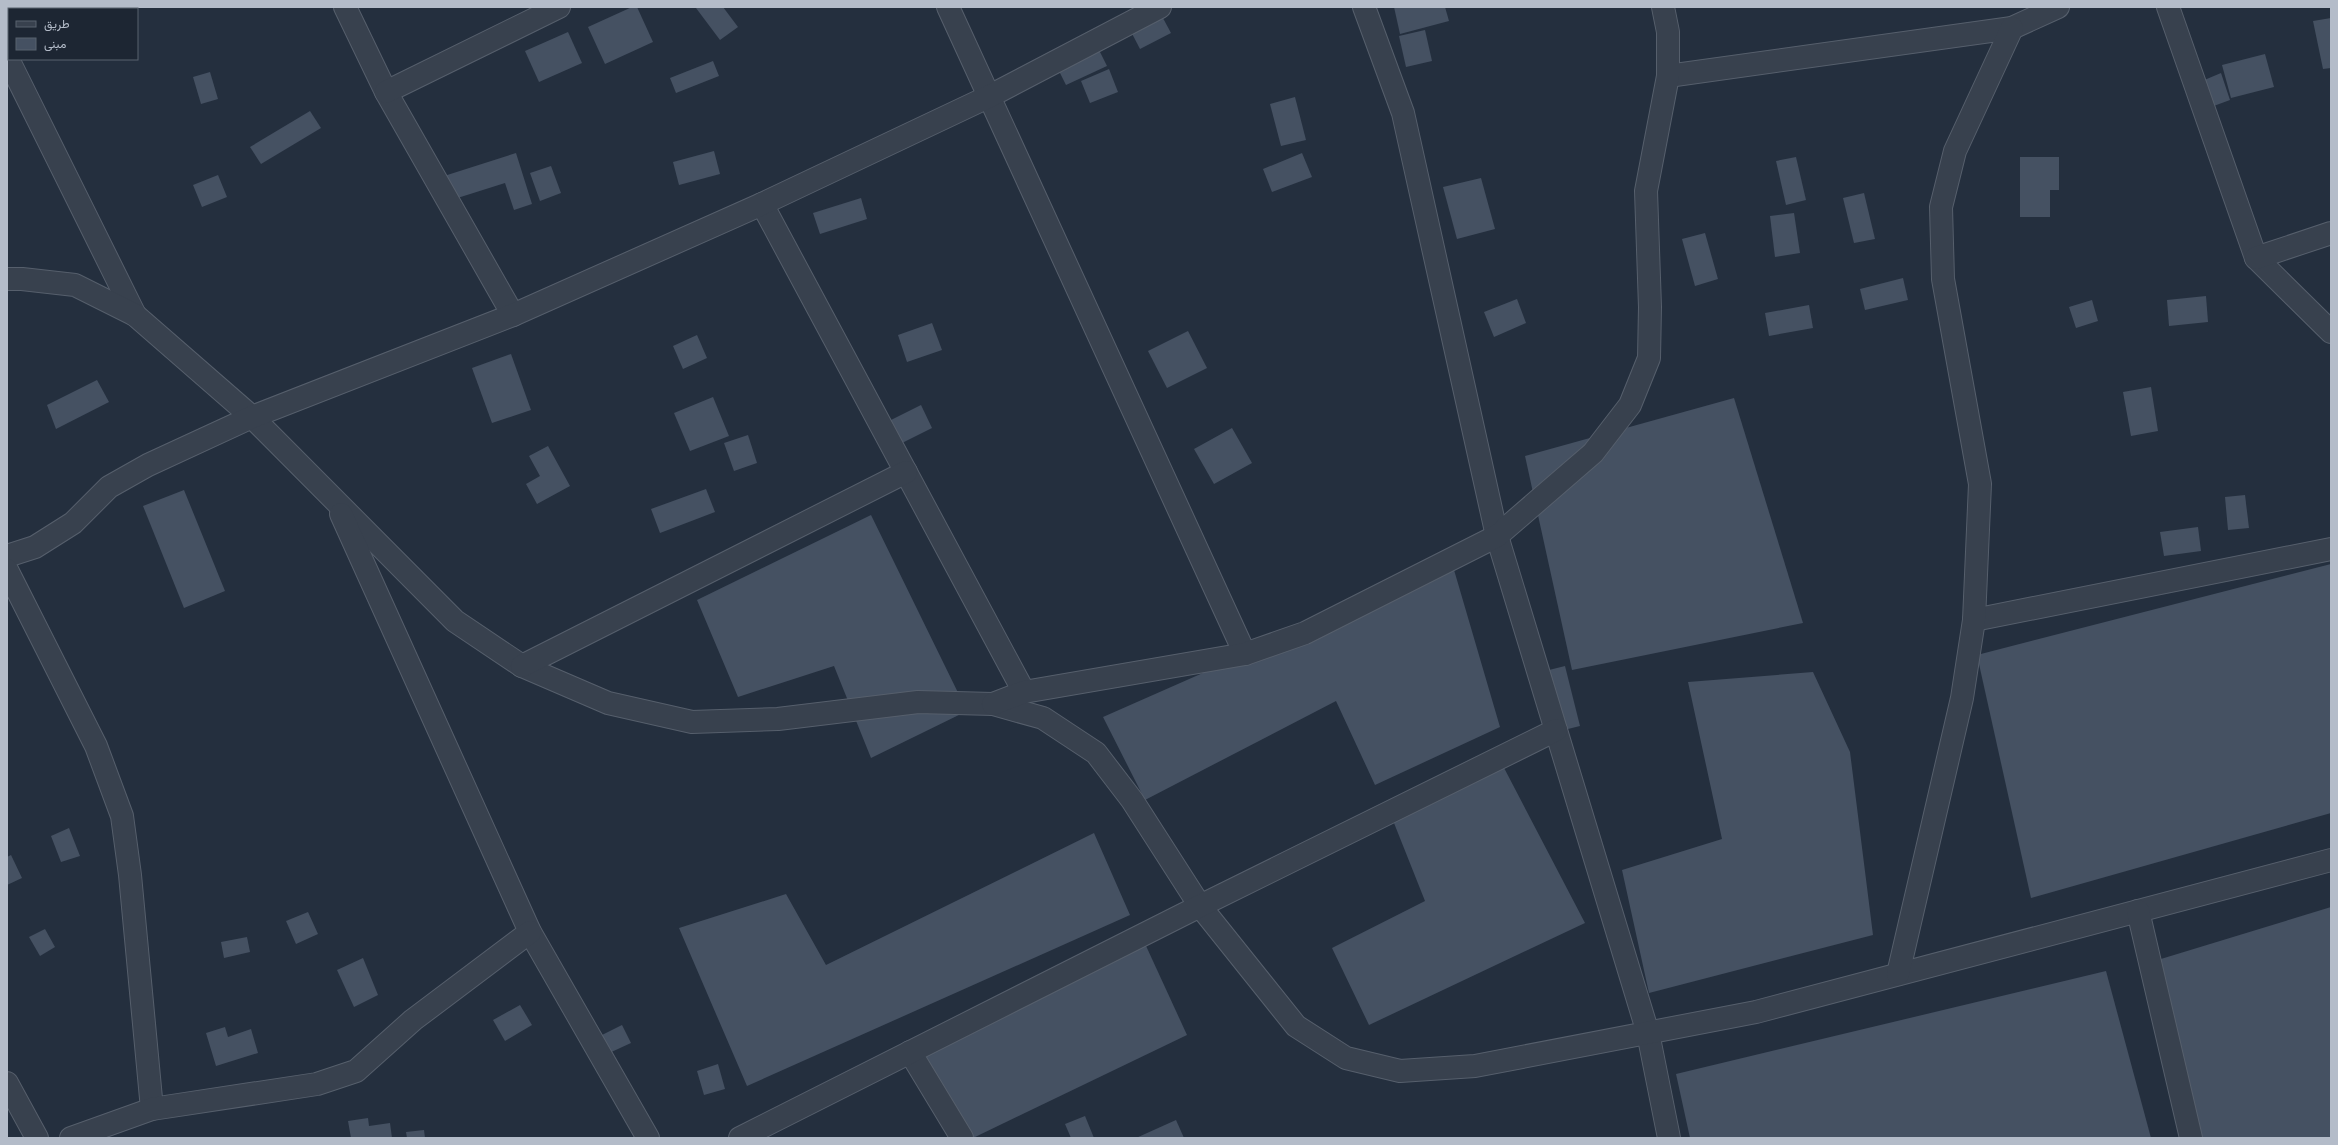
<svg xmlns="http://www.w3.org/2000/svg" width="2338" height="1145" font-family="Overpass,Vazirmatn,sans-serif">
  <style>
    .building { fill: #455162 }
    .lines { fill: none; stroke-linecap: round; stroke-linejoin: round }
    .street-casing { stroke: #565f6c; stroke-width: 24 }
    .street { stroke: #38414e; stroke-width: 22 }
  </style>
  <rect width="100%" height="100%" fill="#242f3e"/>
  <g class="building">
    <polygon points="632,7 637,7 653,42 605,64 588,27"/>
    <polygon points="723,7 738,27 720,40 696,8"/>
    <polygon points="1157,7 1171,33 1140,49 1126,22"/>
    <polygon points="1394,7 1445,7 1449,21 1400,34"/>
    <polygon points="2331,18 2331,68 2323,69 2313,21"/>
    <polygon points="1425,30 1432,61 1406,67 1399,36"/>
    <polygon points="568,32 582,63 539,82 525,51"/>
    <polygon points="1096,44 1107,66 1066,85 1055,63"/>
    <polygon points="2265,54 2274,87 2231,98 2222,65"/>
    <polygon points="713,61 719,76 676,93 670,78"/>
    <polygon points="1109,69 1118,92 1090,103 1081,81"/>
    <polygon points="210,72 218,99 201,104 193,77"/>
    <polygon points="2221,73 2230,100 2211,107 2202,81"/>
    <polygon points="1295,97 1306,140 1281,146 1270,104"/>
    <polygon points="310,111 321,128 261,164 250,147"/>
    <polygon points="714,151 720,174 679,185 673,162"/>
    <polygon points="516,153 532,204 514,210 505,183 448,201 441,177"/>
    <polygon points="1302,153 1312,177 1272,192 1263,169"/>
    <polygon points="1796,157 1806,200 1786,205 1776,161"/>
    <polygon points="2020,157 2059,157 2059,190 2050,190 2050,217 2020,217"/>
    <polygon points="551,166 561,193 540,201 530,173"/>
    <polygon points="218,175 227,197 202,207 193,185"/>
    <polygon points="1481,178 1495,229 1457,239 1443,187"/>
    <polygon points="1864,193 1875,239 1854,243 1843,198"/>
    <polygon points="861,198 867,219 820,234 813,213"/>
    <polygon points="1794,213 1800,253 1775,257 1770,216"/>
    <polygon points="1705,233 1718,279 1695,286 1682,239"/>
    <polygon points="1903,278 1908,300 1865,310 1860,289"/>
    <polygon points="2206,296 2208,322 2169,326 2167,300"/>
    <polygon points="1517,299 1526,323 1494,337 1484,312"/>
    <polygon points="2092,300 2098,321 2076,328 2069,307"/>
    <polygon points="1809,305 1813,328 1769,336 1765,313"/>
    <polygon points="932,323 942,350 907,362 898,335"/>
    <polygon points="1188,331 1207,368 1167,388 1148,351"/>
    <polygon points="697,335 707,358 683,369 673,346"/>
    <polygon points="511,354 531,410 492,423 472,368"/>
    <polygon points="97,380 109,402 56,429 47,405"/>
    <polygon points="2151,387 2158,431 2131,436 2123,392"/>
    <polygon points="713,397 729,436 690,451 674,413"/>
    <polygon points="1734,398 1803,623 1572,670 1525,456"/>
    <polygon points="921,405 932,428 894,447 883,424"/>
    <polygon points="1232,428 1252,463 1214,484 1194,449"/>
    <polygon points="748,435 757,463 734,471 724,443"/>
    <polygon points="548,446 570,486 537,504 526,484 540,476 529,456"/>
    <polygon points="706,489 715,512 660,533 651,509"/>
    <polygon points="184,490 225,591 184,608 143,506"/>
    <polygon points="2245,495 2249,528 2228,530 2225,497"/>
    <polygon points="871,515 967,711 871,758 834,666 738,697 697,600"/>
    <polygon points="2198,527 2201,551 2164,556 2160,532"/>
    <polygon points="1452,563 1500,727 1375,785 1336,701 1145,800 1103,717"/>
    <polygon points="2331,564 2331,813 2031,898 1977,655"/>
    <polygon points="1565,666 1580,726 1564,730 1549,670"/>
    <polygon points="1813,672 1850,752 1873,935 1649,993 1622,870 1722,839 1688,682"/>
    <polygon points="1502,764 1585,923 1369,1025 1332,948 1425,901 1392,818"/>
    <polygon points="69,828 80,856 61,862 51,836"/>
    <polygon points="1094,833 1130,915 747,1086 679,928 786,894 826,965"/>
    <polygon points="11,855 22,878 7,885 7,857"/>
    <polygon points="2331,907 2331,1138 2198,1138 2151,962"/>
    <polygon points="308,912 318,934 296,944 286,921"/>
    <polygon points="45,929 55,947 40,956 29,937"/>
    <polygon points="1141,935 1187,1035 973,1138 949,1138 919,1051"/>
    <polygon points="247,937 250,952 224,958 221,942"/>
    <polygon points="363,958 378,995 354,1007 337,970"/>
    <polygon points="2106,971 2151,1138 1690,1138 1676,1074"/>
    <polygon points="520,1005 532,1025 505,1041 493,1020"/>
    <polygon points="622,1025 631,1043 607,1054 598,1037"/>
    <polygon points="225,1027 228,1037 251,1029 258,1053 216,1066 206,1033"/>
    <polygon points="718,1064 725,1089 704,1095 697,1071"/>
    <polygon points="1085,1116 1094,1138 1071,1138 1065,1124"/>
    <polygon points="368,1118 369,1126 390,1123 392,1138 351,1138 348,1121"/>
    <polygon points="1176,1120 1184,1138 1136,1138"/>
    <polygon points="424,1130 425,1138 407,1138 406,1132"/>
  </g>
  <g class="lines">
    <g class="street-casing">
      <g id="street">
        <polyline points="345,7 386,92 513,315"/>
        <polyline points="948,7 1245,654"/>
        <polyline points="1364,7 1403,113 1497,536 1648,1033 1669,1138"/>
        <polyline points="2168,7 2256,258 2331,332"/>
        <polyline points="7,57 135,315"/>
        <polyline points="1668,76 2012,28 2058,7"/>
        <polyline points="386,92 559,7"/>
        <polyline points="762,204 1024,692"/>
        <polyline points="2256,258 2331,233"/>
        <polyline points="7,279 22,279 75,285 135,315 252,417 455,621 522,666 608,703 692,722 778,719 918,702 993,704 1043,718 1096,753 1132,800 1200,906 1296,1026 1346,1058 1400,1071 1475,1066 1756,1012 2331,860"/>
        <polyline points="341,514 530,932 648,1138"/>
        <polyline points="7,556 35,547 73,523 109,487 148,465 252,417 513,315 762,204 990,96 1160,7"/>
        <polyline points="7,570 96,746 122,816 130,875 152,1109"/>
        <polyline points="1974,620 2331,549"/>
        <polyline points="522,666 906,472"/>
        <polyline points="993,704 1024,692 1245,654 1305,633 1497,536 1593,453 1630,405 1649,358 1650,307 1646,191 1668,76 1668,32 1663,7"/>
        <polyline points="2138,911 2191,1138"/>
        <polyline points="1898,974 1962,698 1974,620 1980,484 1943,279 1941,207 1955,151 2012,28"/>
        <polyline points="910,1052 962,1138"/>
        <polyline points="7,1083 37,1138"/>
        <polyline points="71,1138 152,1109 317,1084 356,1071 413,1020 530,932"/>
        <polyline points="740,1138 1200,906 1556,730"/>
      </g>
    </g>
    <use href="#street" class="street"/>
  </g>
  <rect width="2338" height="1145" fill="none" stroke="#b4bcc9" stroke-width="16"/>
  <rect x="8" y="8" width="130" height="52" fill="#1d2633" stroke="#59626f"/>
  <rect x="16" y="21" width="20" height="6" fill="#38414e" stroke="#59626f"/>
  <text x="44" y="28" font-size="12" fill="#b4bcc9">طريق</text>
  <rect x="16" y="38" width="20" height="12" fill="#455162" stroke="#59626f"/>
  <text x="44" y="48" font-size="12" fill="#b4bcc9">مبنى</text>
</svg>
